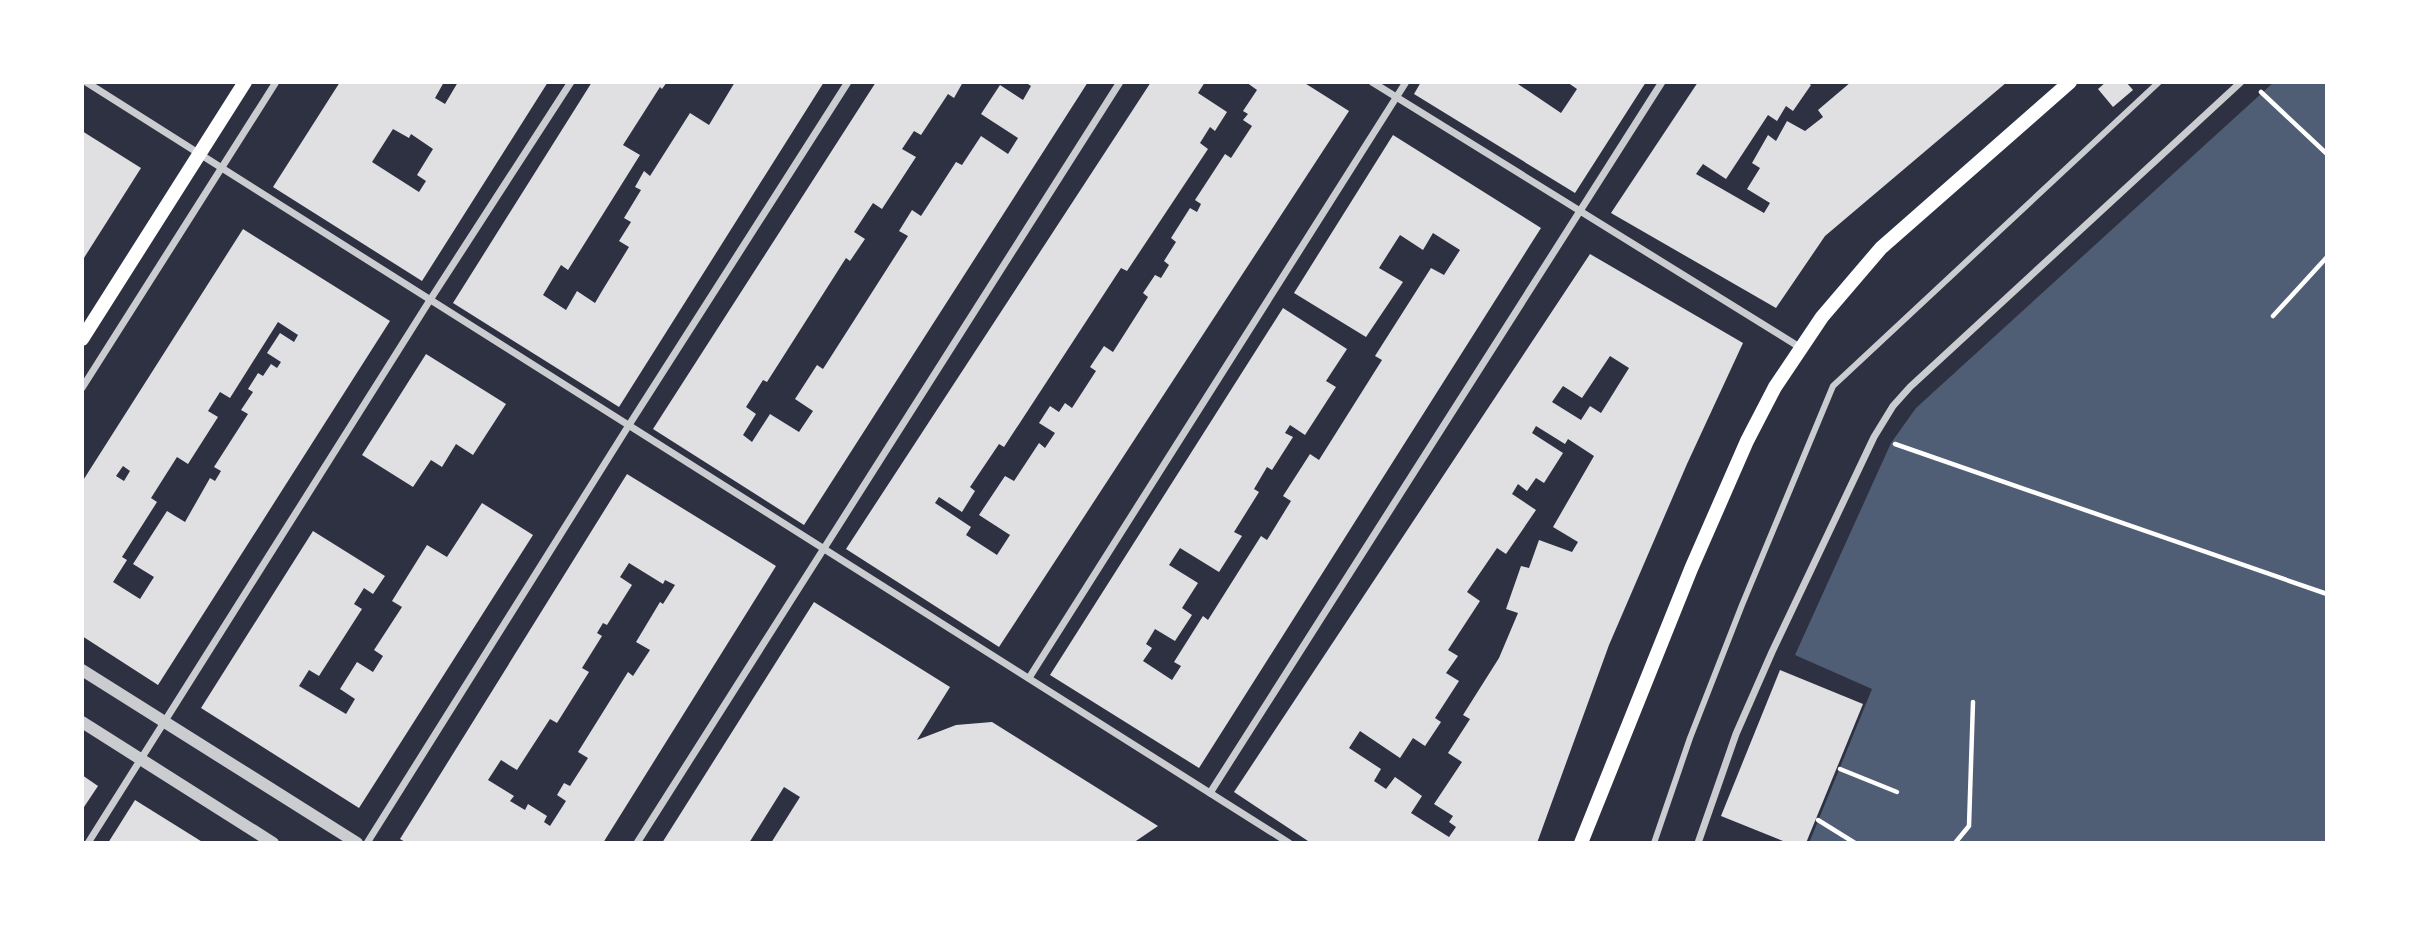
<svg xmlns="http://www.w3.org/2000/svg" width="2409" height="925" font-family="'Work Sans',sans-serif">
  <style>
    .water { fill: #4f5d75 }
    .building { fill: #e0e0e3; fill-rule: evenodd }
    .lines { fill: none; stroke-linecap: round; stroke-linejoin: round }
    .path { stroke: #fff; stroke-width: 4.5 }
    .pedestrian { stroke: #caccd0; stroke-width: 6 }
    .minor { stroke: #caccd0; stroke-width: 7 }
    .tertiary { stroke: #caccd0; stroke-width: 12 }
    .secondary { stroke: #fff; stroke-width: 14 }
  </style>
  <rect width="100%" height="100%" fill="#2d3142"/>
  <polygon class="water" points="2274,82 2327,82 2327,843 1809,843 1872,689 1795,655 1891,443 1916,408"/>
  <g class="building">
    <path d="M340,82H444L435,98L445,104L458,82H548L422,281L273,187ZM393,129L409,138L411,134L433,149L417,175L426,181L419,192L372,162Z"/>
    <polygon points="592,82 667,82 662,89 660,87 623,145 640,155 568,270 561,265 543,295 566,310 577,291 595,303 602,291 629,247 619,241 631,222 624,218 641,190 635,187 644,171 650,176 690,113 709,125 735,82 824,82 619,407 453,303"/>
    <polygon points="876,82 963,82 954,98 948,94 921,135 914,131 902,149 916,157 882,209 873,203 854,232 865,239 850,261 846,258 767,382 763,380 746,407 756,414 743,435 752,442 770,414 799,432 813,411 795,399 817,365 823,369 908,236 899,231 912,210 921,216 956,162 962,165 981,136 1008,154 1018,138 981,114 1000,85 1023,100 1031,86 1025,82 1088,82 804,525 653,429"/>
    <polygon points="1151,82 1205,82 1198,93 1227,112 1215,131 1210,127 1200,143 1208,149 1127,271 1121,268 1004,447 999,444 970,487 975,491 962,512 939,497 935,503 971,527 966,535 997,555 1010,535 979,515 1005,476 1014,481 1039,443 1045,448 1055,433 1039,423 1050,406 1059,412 1065,403 1072,408 1096,371 1090,367 1104,346 1113,352 1148,297 1143,293 1155,275 1161,278 1169,265 1164,261 1176,242 1171,238 1190,208 1197,212 1201,204 1195,200 1225,154 1231,158 1252,126 1243,120 1248,114 1243,111 1257,90 1246,82 1303,82 1349,111 999,647 846,549"/>
    <polygon points="1421,82 1515,82 1561,113 1577,89 1567,82 1646,82 1575,193 1414,94"/>
    <polygon points="1698,82 1807,82 1811,85 1793,111 1786,106 1777,121 1768,115 1726,179 1703,164 1696,174 1764,213 1770,203 1747,189 1760,168 1752,163 1768,135 1776,141 1787,121 1805,131 1823,117 1818,110 1851,82 2007,82 1825,236 1776,308 1611,213"/>
    <polygon points="2106,82 2126,82 2133,90 2113,107 2098,89"/>
    <polygon points="82,131 141,168 82,261"/>
    <polygon points="1393,135 1541,228 1199,768 1050,675 1283,308 1347,349 1326,381 1336,387 1305,435 1290,425 1285,433 1293,437 1272,470 1267,467 1254,489 1259,492 1234,532 1242,536 1219,572 1180,548 1169,565 1198,583 1182,608 1192,615 1175,641 1155,629 1146,644 1152,648 1143,661 1172,680 1181,666 1174,662 1203,616 1208,620 1261,536 1267,540 1291,501 1283,496 1310,454 1319,460 1382,360 1375,356 1431,268 1444,275 1460,250 1433,233 1423,250 1400,235 1379,268 1403,282 1366,337 1294,293"/>
    <path d="M243,229L390,321L158,685L82,636V482ZM278,322L298,335L294,342L280,333L267,353L281,362L277,368L271,364L263,376L258,373L248,389L253,392L241,410L248,414L214,467L221,471L215,481L210,478L185,522L167,511L133,564L154,577L140,599L113,582L127,560L122,557L157,502L151,498L177,457L188,464L218,417L208,411L220,392L230,398ZM123,466L130,471L124,481L116,476Z"/>
    <path d="M1590,254L1743,343L1687,464L1609,645L1537,843H1311L1234,792ZM1610,356L1629,368L1601,413L1590,406L1581,420L1552,402L1563,386L1582,398ZM1536,426L1565,444L1568,439L1594,456L1553,527L1578,542L1572,552L1539,540L1529,568L1521,566L1506,609L1518,613L1499,658L1463,715L1470,719L1448,753L1462,762L1434,804L1453,816L1449,822L1456,827L1449,837L1411,813L1422,796L1395,777L1386,789L1374,781L1381,769L1349,748L1360,731L1400,758L1413,738L1425,746L1441,722L1435,718L1459,681L1446,673L1458,656L1448,650L1480,601L1467,592L1497,548L1506,554L1536,510L1512,494L1518,484L1527,491L1536,478L1544,483L1563,453L1532,433Z"/>
    <polygon points="426,354 506,404 473,455 456,444 442,467 431,460 413,487 362,455"/>
    <path d="M627,474L776,566L603,843H407L400,839ZM629,563L663,584L665,580L675,585L663,604L660,602L636,642L650,650L633,676L628,672L578,752L588,758L570,786L564,783L557,795L566,801L550,826L544,822L547,816L528,804L525,810L510,801L514,796L488,780L501,760L517,770L550,719L557,723L589,672L582,668L602,636L597,633L603,623L607,625L632,585L620,577Z"/>
    <polygon points="482,503 533,535 359,808 201,708 313,531 385,576 373,594 364,588 354,604 362,609 319,676 309,670 299,686 346,714 355,699 340,689 357,662 373,672 383,656 374,650 402,607 392,601 427,545 447,557"/>
    <polygon points="814,602 950,687 917,740 956,725 992,722 1158,826 1133,843 771,843 800,797 784,787 749,843 662,843"/>
    <polygon points="1780,670 1863,704 1806,843 1788,843 1721,816"/>
    <polygon points="82,775 98,786 82,810"/>
    <polygon points="135,800 204,843 108,843"/>
  </g>
  <g class="lines">
    <g class="path">
      <polyline points="2261,92 2327,154"/>
      <polyline points="2273,316 2327,257"/>
      <polyline points="1895,444 2327,594"/>
      <polyline points="1840,769 1897,792"/>
      <polyline points="1818,820 1855,843"/>
      <polyline points="1955,843 1969,826 1973,702"/>
    </g>
    <polyline class="pedestrian" points="1654,843 1690,738 1742,605 1833,386 2159,82"/>
    <g class="minor">
      <polyline points="86,82 1289,843"/>
      <polyline points="1372,82 1801,348"/>
      <polyline points="82,388 276,82"/>
      <polyline points="1029,678 1406,82"/>
      <polyline points="1210,793 1662,82"/>
      <polyline points="88,843 430,300 571,82"/>
      <polyline points="367,843 629,425 848,82"/>
      <polyline points="637,843 1120,82"/>
      <polyline points="1698,843 1736,734 1772,652 1874,437 1893,406 1910,387 2241,82"/>
    </g>
    <g class="tertiary">
      <polyline points="82,670 357,843"/>
      <polyline points="82,722 273,843"/>
    </g>
    <g class="secondary">
      <polyline points="82,339 245,82"/>
      <polyline points="1581,843 1691,569 1747,441 1775,387 1822,317 1881,248 2070,82"/>
    </g>
  </g>
  <rect width="2409" height="925" fill="none" stroke="#ffffff" stroke-width="168"/>
</svg>
